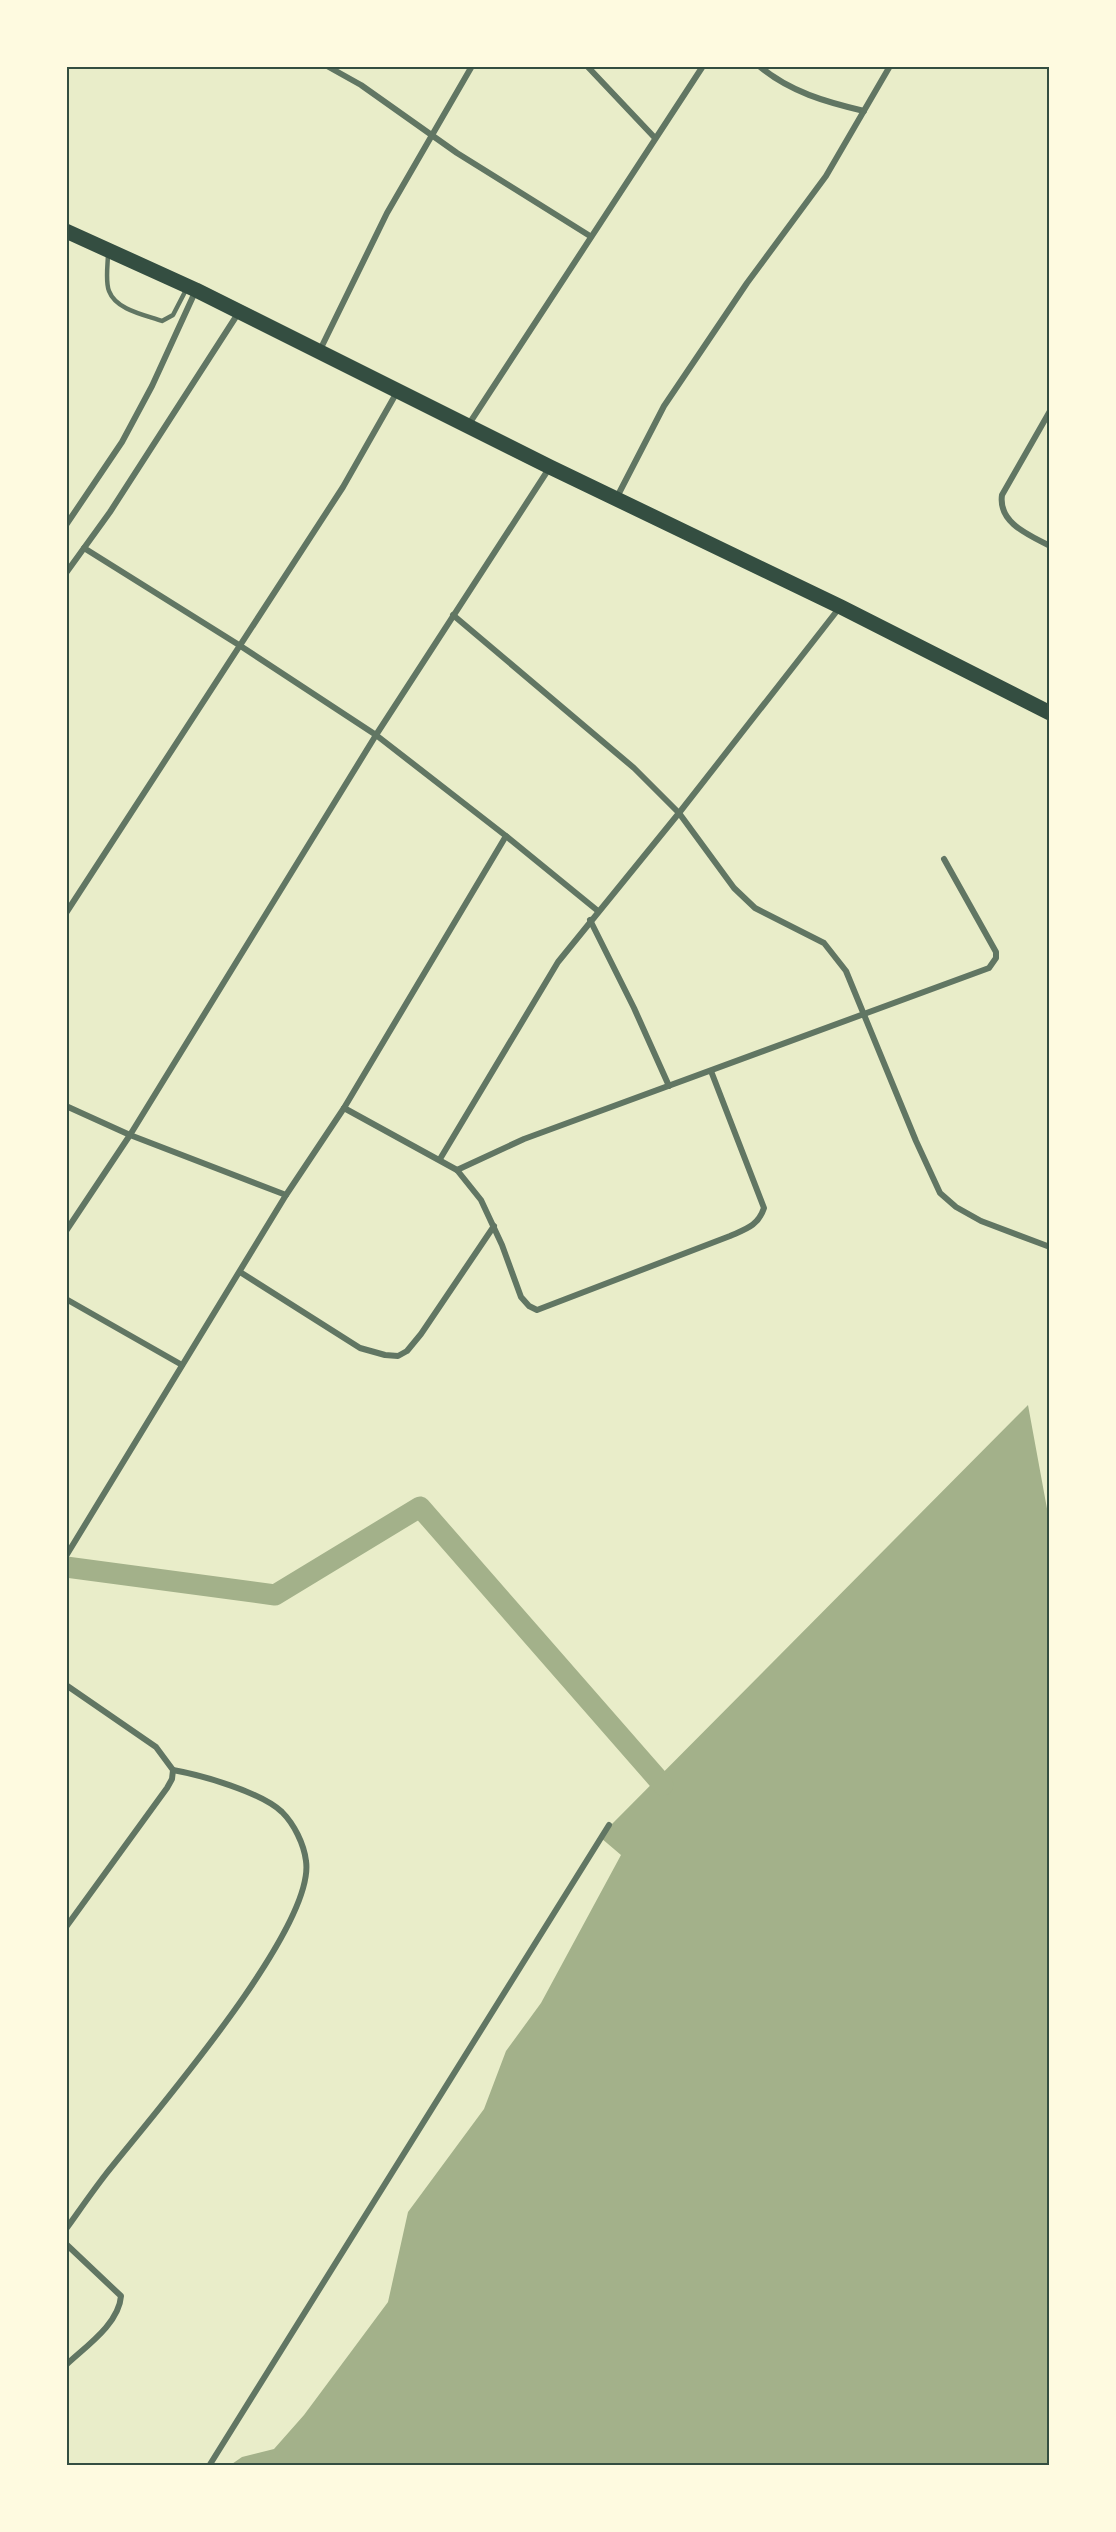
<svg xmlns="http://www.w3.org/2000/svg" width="1116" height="2532" font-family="'Archivo Narrow',sans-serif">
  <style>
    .water { fill: #a3b18a }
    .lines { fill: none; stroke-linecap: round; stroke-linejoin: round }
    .canal { stroke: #a3b18a; stroke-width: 21 }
    .service { stroke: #617663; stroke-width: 4.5 }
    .minor { stroke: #617663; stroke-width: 6 }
    .primary { stroke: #344e41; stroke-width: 15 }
    .neatline { fill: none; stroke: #344e41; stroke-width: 2 }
  </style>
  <rect width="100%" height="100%" fill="#e9edc9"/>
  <polygon class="water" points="1028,1405 1050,1525 1050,2466 229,2466 242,2457 274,2449 304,2415 388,2302 408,2212 484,2109 506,2051 541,2003 621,1855 601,1838 612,1824"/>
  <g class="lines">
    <polyline class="canal" points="66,1567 275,1595 420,1507 663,1785"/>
    <path class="service" d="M108,253C108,264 105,281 109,291C116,310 145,315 162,321L173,315L187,288"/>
    <g class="minor">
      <polyline points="327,66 361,85 457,153 590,236"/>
      <polyline points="587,66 655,138"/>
      <path d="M759,66C790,92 826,102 864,111"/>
      <polyline points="319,352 387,213 472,66"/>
      <path d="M1050,411L1002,495C998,523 1029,535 1050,546"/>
      <polyline points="469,424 703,66"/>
      <polyline points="617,497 664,406 747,283 826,176 890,66"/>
      <polyline points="66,525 122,442 152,386 196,290"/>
      <polyline points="84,548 239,645 376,735 506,836 598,911"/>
      <polyline points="66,573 110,512 239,312"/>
      <polyline points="453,615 634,768 679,813 734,888 755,908 824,943 846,971 916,1141 940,1193 956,1207 981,1221 1050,1247"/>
      <polyline points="66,913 343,487 397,392"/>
      <polyline points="590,920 634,1008 669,1086"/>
      <polyline points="66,1106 130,1135 286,1195"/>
      <path d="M344,1108L457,1170L481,1200L502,1245L521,1297L529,1306L537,1310L730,1236C746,1229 758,1226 764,1208L711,1071"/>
      <polyline points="440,1159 558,962 679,813 840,607"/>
      <polyline points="457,1170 524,1139 989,968 996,958 996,952 944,859"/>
      <polyline points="66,1231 130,1135 376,735 550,467"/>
      <polyline points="240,1272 360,1348 385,1355 398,1356 407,1351 421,1334 494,1226"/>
      <polyline points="66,1299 182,1365"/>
      <polyline points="66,1556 286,1195 344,1108 506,836"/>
      <polyline points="66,1685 156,1747 173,1770 172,1779 167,1788 66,1927"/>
      <path d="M66,2229C79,2211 92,2192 106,2174C151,2117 316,1928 306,1861C304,1844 294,1824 282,1812C261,1792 201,1775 173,1770"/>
      <path d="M66,2244L121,2296C119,2324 85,2347 66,2365"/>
      <polyline points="66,2464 68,2466"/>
      <polyline points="209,2466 609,1825"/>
    </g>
    <polyline class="primary" points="66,231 196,290 550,467 841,607 1050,713"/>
  </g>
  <rect width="1116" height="2532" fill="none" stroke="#fefae0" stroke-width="135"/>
  <rect x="68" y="68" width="980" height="2396" class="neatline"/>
</svg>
